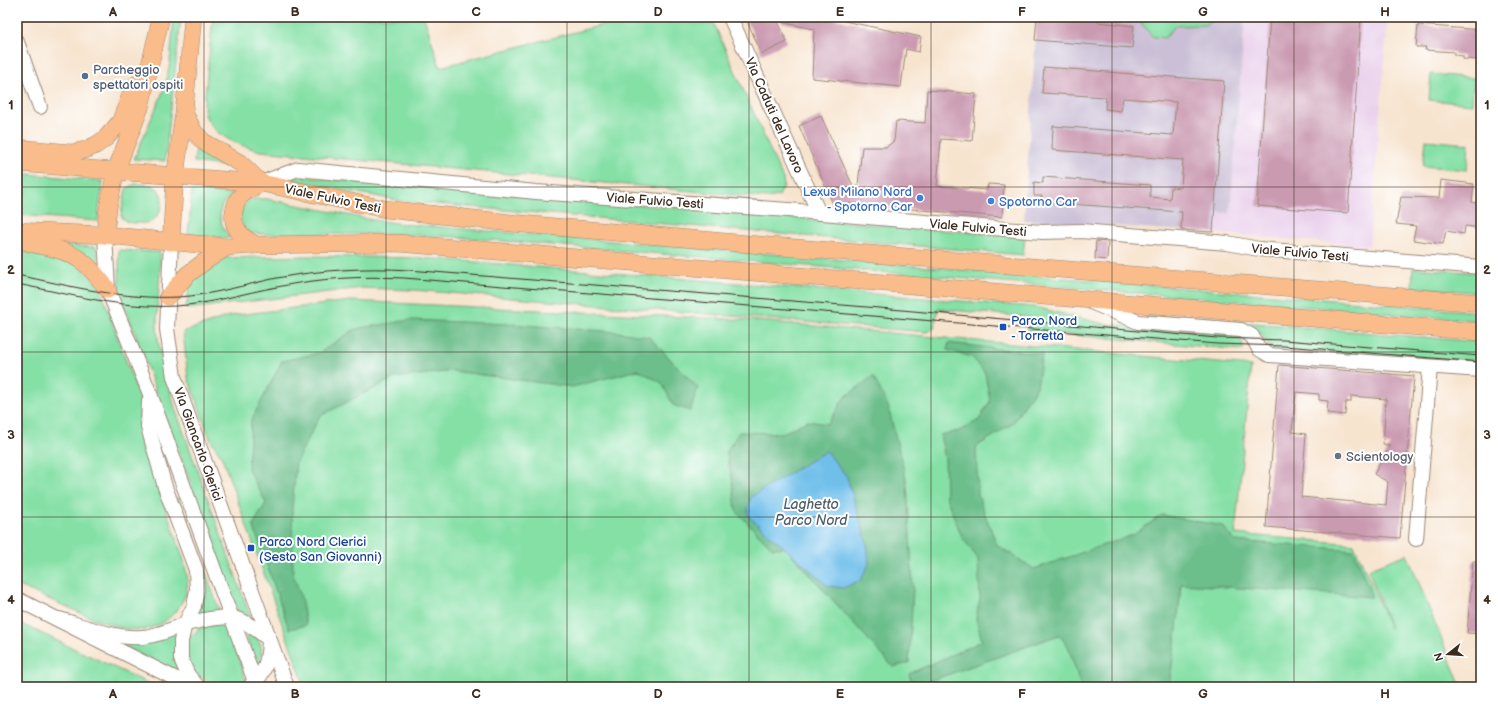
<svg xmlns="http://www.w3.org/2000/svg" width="1498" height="704" font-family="'Balsamiq Sans',sans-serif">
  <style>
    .built { fill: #ead1ec }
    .industrial { fill: #cabfd6 }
    .green { fill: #85e0a6; stroke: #608562 }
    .forest { fill: #6cbe8b; stroke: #547454 }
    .water { fill: #70bfeb; stroke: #567484 }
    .building { fill: #ca9ab1; fill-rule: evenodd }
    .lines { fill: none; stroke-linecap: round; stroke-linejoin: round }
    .minor-casing { stroke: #998776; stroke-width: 16 }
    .major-casing { stroke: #998776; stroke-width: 18 }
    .minor { stroke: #fff; stroke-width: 14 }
    .major { stroke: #f9bc8a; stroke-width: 17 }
    .tram { stroke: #3b2a1e; stroke-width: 1 }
    .grid { fill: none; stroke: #3b2a1e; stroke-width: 1; stroke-opacity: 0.55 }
    .service-dot { fill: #5c6f8a; stroke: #fff; stroke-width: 1.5 }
    .shop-dot { fill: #3f7fe0; stroke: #fff; stroke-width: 1.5 }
    .transit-dot { fill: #1a4fb4; stroke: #fff; stroke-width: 1.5 }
    .worship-dot { fill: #6b7280; stroke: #fff; stroke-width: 1.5 }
    .labels { text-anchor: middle; stroke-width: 4; stroke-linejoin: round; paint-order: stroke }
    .service-label { font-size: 13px; fill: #4e5e75; stroke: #fff; text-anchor: start }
    .street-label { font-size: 13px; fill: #3b2a1e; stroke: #fff }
    .shop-label { font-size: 13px; fill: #366cbe; stroke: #fff; text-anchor: end }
    .transit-label { font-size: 13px; fill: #164399; stroke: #fff; text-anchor: start }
    .worship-label { font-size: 13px; fill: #5b616d; stroke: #fff; text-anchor: start }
    .water-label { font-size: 14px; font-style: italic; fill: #4e5e66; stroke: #fff }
    .neatline { fill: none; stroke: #3b2a1e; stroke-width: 1.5 }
    .grid-label { font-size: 13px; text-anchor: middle; font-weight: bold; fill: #3b2a1e }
  </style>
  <rect width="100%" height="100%" fill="#fff"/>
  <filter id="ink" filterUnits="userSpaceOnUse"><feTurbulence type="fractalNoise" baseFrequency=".025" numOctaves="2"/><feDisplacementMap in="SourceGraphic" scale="8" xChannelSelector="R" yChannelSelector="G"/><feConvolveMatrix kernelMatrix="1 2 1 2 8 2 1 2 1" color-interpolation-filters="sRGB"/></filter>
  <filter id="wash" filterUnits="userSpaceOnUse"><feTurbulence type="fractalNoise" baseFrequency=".012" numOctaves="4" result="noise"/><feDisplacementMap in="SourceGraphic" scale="16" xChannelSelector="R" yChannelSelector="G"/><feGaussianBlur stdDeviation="0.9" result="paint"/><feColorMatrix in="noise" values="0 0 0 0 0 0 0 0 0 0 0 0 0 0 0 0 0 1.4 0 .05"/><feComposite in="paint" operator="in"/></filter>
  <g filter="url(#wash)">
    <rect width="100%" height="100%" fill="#f7e4cf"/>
    <polygon class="built" points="1245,17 1388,17 1369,246 1215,233 1217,212 1230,212"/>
    <polygon class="industrial" points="1037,17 1245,17 1230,213 1217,212 1215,233 1024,220"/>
    <g class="green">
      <polygon points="174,17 181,17 165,161 134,159 165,87 170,62"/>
      <path d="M213,17H424L440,67L633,17H711L783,179L784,186L779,196L767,198L260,151C240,145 216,138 206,117C204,113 204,108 204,104Z"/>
      <polygon points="1131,17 1219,17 1205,25 1175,26 1165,38 1153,37 1141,23"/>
      <polygon points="1431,74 1474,78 1472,104 1429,100"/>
      <polygon points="1426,140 1469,144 1467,170 1423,166"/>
      <polygon points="196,146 235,168 194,162"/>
      <polygon points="17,173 103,181 99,209 98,221 17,215"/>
      <polygon points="291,176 1025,237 1023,255 401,201 291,180"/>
      <path d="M135,184C140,184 146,184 151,185C167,190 164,215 151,221C147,224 141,223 136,223C129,223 123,222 121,215L126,189Z"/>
      <path d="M192,190L233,194C230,197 224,201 222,205C217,218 223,229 230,238L188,235Z"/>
      <polygon points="253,198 267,199 368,219 403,224 1481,312 1481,321 442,236 381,234 260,234 251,233 243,226 240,216 243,206"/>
      <polygon points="65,245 96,247 100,270"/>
      <polygon points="17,248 52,251 74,260 100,287 140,400 139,422 149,461 183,557 188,580 186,595 176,612 163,623 145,630 126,629 94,619 17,585"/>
      <path d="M119,250L160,252C161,277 157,302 157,326C158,354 168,381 175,408L252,621L239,615L119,291Z"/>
      <polygon points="310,256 420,258 463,261 1035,307 1104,324 1236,334 1241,336 1243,350 1027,331 1029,317 938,309 934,328 928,332 413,290 362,288 186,309 189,288 195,278 221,258"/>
      <polygon points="1413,268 1481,273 1481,293 1412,287"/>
      <polygon points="350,301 748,320 1251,366 1235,534 1354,544 1391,630 1368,569 1407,554 1461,687 305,687 221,455 211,441 188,378 183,332 229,316"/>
      <polygon points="1146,314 1481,342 1481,367 1271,349 1261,334 1250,326 1146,318"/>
      <polygon points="179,498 220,612 194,617 201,602 175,499"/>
      <polygon points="17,622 156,687 17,687"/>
      <path d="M227,624L247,683C216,700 167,662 192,635C195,633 196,631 199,629C207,625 218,625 227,624Z"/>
      <path d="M242,625C264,639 264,647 258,670Z"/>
      <polygon points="178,633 182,676 102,635"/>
    </g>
    <g class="forest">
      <polygon points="410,320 510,324 618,332 649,337 698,388 690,411 673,405 662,383 638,370 572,387 453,371 394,378 320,416 296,462 292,509 293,574 301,597 306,625 289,629 253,525 266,503 248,469 251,421 282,361 319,353 355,329"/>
      <polygon points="949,343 1042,354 1037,387 1012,424 976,447 978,496 997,545 1034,569 1133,535 1162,515 1223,526 1234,541 1354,550 1372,597 1181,584 1177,629 1169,687 1081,687 1068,646 1059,635 913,687 909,674 982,641 976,619 980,598 978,559 962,537 946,497 945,458 940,435 959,431 979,420 990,401 985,373 972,357 947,350"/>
      <polygon points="873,376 888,406 907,483 913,589 909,663 893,667 786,548 772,548 736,511 732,478 726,452 739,432 783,433 807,421 828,424 844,398"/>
    </g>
    <polygon class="water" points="826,451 847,477 867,543 869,564 861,580 843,588 828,586 748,516 748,506 751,497"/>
    <g id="blocks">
      <g class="building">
        <polygon points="745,17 776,17 787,42 762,54"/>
        <polygon points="782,17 825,17 921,37 919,52 906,49 901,87 812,78 814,29 781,22"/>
        <polygon points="1037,17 1099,17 1098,22 1134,26 1132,48 1035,40"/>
        <polygon points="1270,17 1361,17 1348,213 1257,206"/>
        <polygon points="1418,25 1481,30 1481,60 1463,59 1463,56 1454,55 1454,52 1425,50 1426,47 1416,47"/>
        <polygon points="1044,67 1224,81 1213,232 1181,230 1182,212 1042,202 1042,196 1034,196 1034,182 1043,183 1043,177 1150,185 1150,197 1170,199 1171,187 1181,188 1183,160 1052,150 1053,126 1173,135 1176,102 1123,98 1121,111 1105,109 1106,97 1042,93"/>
        <polygon points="927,90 976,94 972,141 941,139 937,186 987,190 988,184 1004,185 1002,217 832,202 799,126 821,116 857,195 862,147 886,147 894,141 896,121 925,123"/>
        <polygon points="1441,180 1474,184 1472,202 1481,204 1481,228 1465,226 1464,234 1446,231 1443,244 1413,240 1416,226 1396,224 1401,197 1439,198"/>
        <polygon points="1096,241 1108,242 1107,260 1095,259"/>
        <path d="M1279,365L1414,376L1400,538L1266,527ZM1296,392L1319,394V400L1328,401L1327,413L1345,415L1346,402H1351V396L1386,399L1383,444L1390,445L1374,474L1388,482L1386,505L1301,497L1306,434L1292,432Z"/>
        <polygon points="1473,561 1481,561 1481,634 1467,633"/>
      </g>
    </g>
  </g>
  <g filter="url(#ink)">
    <use href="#blocks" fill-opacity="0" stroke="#998776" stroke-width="1"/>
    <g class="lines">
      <g class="minor-casing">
        <g id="minor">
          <polyline points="730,17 819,213"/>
          <polyline points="17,42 40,107"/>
          <polyline points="261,183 298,169 536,192 788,210 1016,230 1042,232 1081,231 1227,243 1259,249 1481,267"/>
          <polyline points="105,235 108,290 150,394 257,687"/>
          <polyline points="171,242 167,329 174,377 287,687"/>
          <polyline points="1093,303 1138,322 1241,330 1252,336 1259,349 1269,355 1481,370"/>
          <polyline points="149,401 148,427 165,487 196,570 197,590 194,606 185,624 181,641 181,659 188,675 198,687"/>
          <polyline points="1416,539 1430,367"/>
          <polyline points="17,599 174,678 197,687"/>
          <path d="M59,619C84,626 115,639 142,637C156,636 170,630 183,625C192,622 225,615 234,618C248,622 258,631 270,640"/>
          <path d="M251,685C266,675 268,658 269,642"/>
        </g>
      </g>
      <g class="major-casing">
        <g id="major">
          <polyline points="184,112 194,132 204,142 240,163 261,183"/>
          <polyline points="17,148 72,153 85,150 96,145 106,138 120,122 134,87 143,79"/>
          <polyline points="17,163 261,183 385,209 511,223 771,246 1481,303"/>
          <polyline points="17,231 105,235 227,247 256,245 397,243 1481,332"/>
          <polyline points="105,235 108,208 116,170 140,108 161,17"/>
          <path d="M17,238C29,245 42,245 56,249C82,256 92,269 108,290"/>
          <polyline points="171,242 175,177 184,112 193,17"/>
          <path d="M256,245C242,238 231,228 234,211C235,206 237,200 240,197C245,191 255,187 261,183"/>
          <polyline points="168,297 187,275 204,262 227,247"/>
        </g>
      </g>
      <use href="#minor" class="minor"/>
      <use href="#major" class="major"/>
      <g class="tram">
        <path d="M17,275C70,286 124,300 179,297C212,295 244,285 277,278C320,270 365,267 409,270L879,308L1217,338L1284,340L1481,356"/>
        <path d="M17,284C69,294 122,309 176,306C210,304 243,293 277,287C319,278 361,276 404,278L1217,344L1284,346L1481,362"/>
      </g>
    </g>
  </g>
  <path class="grid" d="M204,17V687M386,17V687M567,17V687M749,17V687M931,17V687M1112,17V687M1294,17V687M17,187H1481M17,352H1481M17,517H1481"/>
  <circle class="service-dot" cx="85" cy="76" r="4"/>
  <g class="shop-dot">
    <circle cx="920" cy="198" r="4"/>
    <circle cx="991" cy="201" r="4"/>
  </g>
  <g class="transit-dot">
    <rect x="999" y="323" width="8" height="8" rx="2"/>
    <rect x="247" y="544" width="8" height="8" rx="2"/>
  </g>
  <circle class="worship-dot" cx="1338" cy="456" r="4"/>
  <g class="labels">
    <g class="service-label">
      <text x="93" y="74">Parcheggio<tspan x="93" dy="15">spettatori ospiti</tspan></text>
    </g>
    <g class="street-label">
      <text transform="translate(775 115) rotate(66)" y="5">Via Caduti del Lavoro</text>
      <text transform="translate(333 198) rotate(12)" y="5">Viale Fulvio Testi</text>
      <text transform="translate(655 200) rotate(4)" y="5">Viale Fulvio Testi</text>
      <text transform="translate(978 227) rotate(5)" y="5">Viale Fulvio Testi</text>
      <text transform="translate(1300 252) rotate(5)" y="5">Viale Fulvio Testi</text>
      <text transform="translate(199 444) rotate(70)" y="5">Via Giancarlo Clerici</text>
    </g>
    <g class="shop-label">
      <text x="912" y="196">Lexus Milano Nord<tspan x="912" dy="15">- Spotorno Car</tspan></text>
      <text x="999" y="206" text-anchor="start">Spotorno Car</text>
    </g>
    <g class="transit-label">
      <text x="1011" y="325">Parco Nord<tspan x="1011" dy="15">- Torretta</tspan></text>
      <text x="259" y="546">Parco Nord Clerici<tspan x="259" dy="15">(Sesto San Giovanni)</tspan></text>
    </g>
    <g class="worship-label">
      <text x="1346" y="461">Scientology</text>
    </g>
    <g class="water-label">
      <text x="811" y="509">Laghetto<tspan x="811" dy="16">Parco Nord</tspan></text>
    </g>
  </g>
  <rect width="1498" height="704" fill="none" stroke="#fff" stroke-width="44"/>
  <g transform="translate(1448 654) rotate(253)" stroke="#ffffff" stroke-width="3" paint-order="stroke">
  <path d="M0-3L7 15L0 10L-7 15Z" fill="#3b2a1e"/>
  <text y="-6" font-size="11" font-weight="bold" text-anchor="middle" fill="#3b2a1e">N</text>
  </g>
  <rect x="22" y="22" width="1454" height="660" class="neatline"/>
  <g class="grid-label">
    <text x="113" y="16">A</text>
    <text x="295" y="16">B</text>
    <text x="476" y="16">C</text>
    <text x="658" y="16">D</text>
    <text x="840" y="16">E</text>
    <text x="1022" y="16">F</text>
    <text x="1203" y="16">G</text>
    <text x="1385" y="16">H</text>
    <text x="11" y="109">1</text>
    <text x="1487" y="109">1</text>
    <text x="11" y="274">2</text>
    <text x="1487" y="274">2</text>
    <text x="11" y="439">3</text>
    <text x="1487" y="439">3</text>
    <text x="11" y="604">4</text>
    <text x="1487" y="604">4</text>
    <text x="113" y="698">A</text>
    <text x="295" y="698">B</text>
    <text x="476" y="698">C</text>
    <text x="658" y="698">D</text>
    <text x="840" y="698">E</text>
    <text x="1022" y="698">F</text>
    <text x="1203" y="698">G</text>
    <text x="1385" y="698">H</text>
  </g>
</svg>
